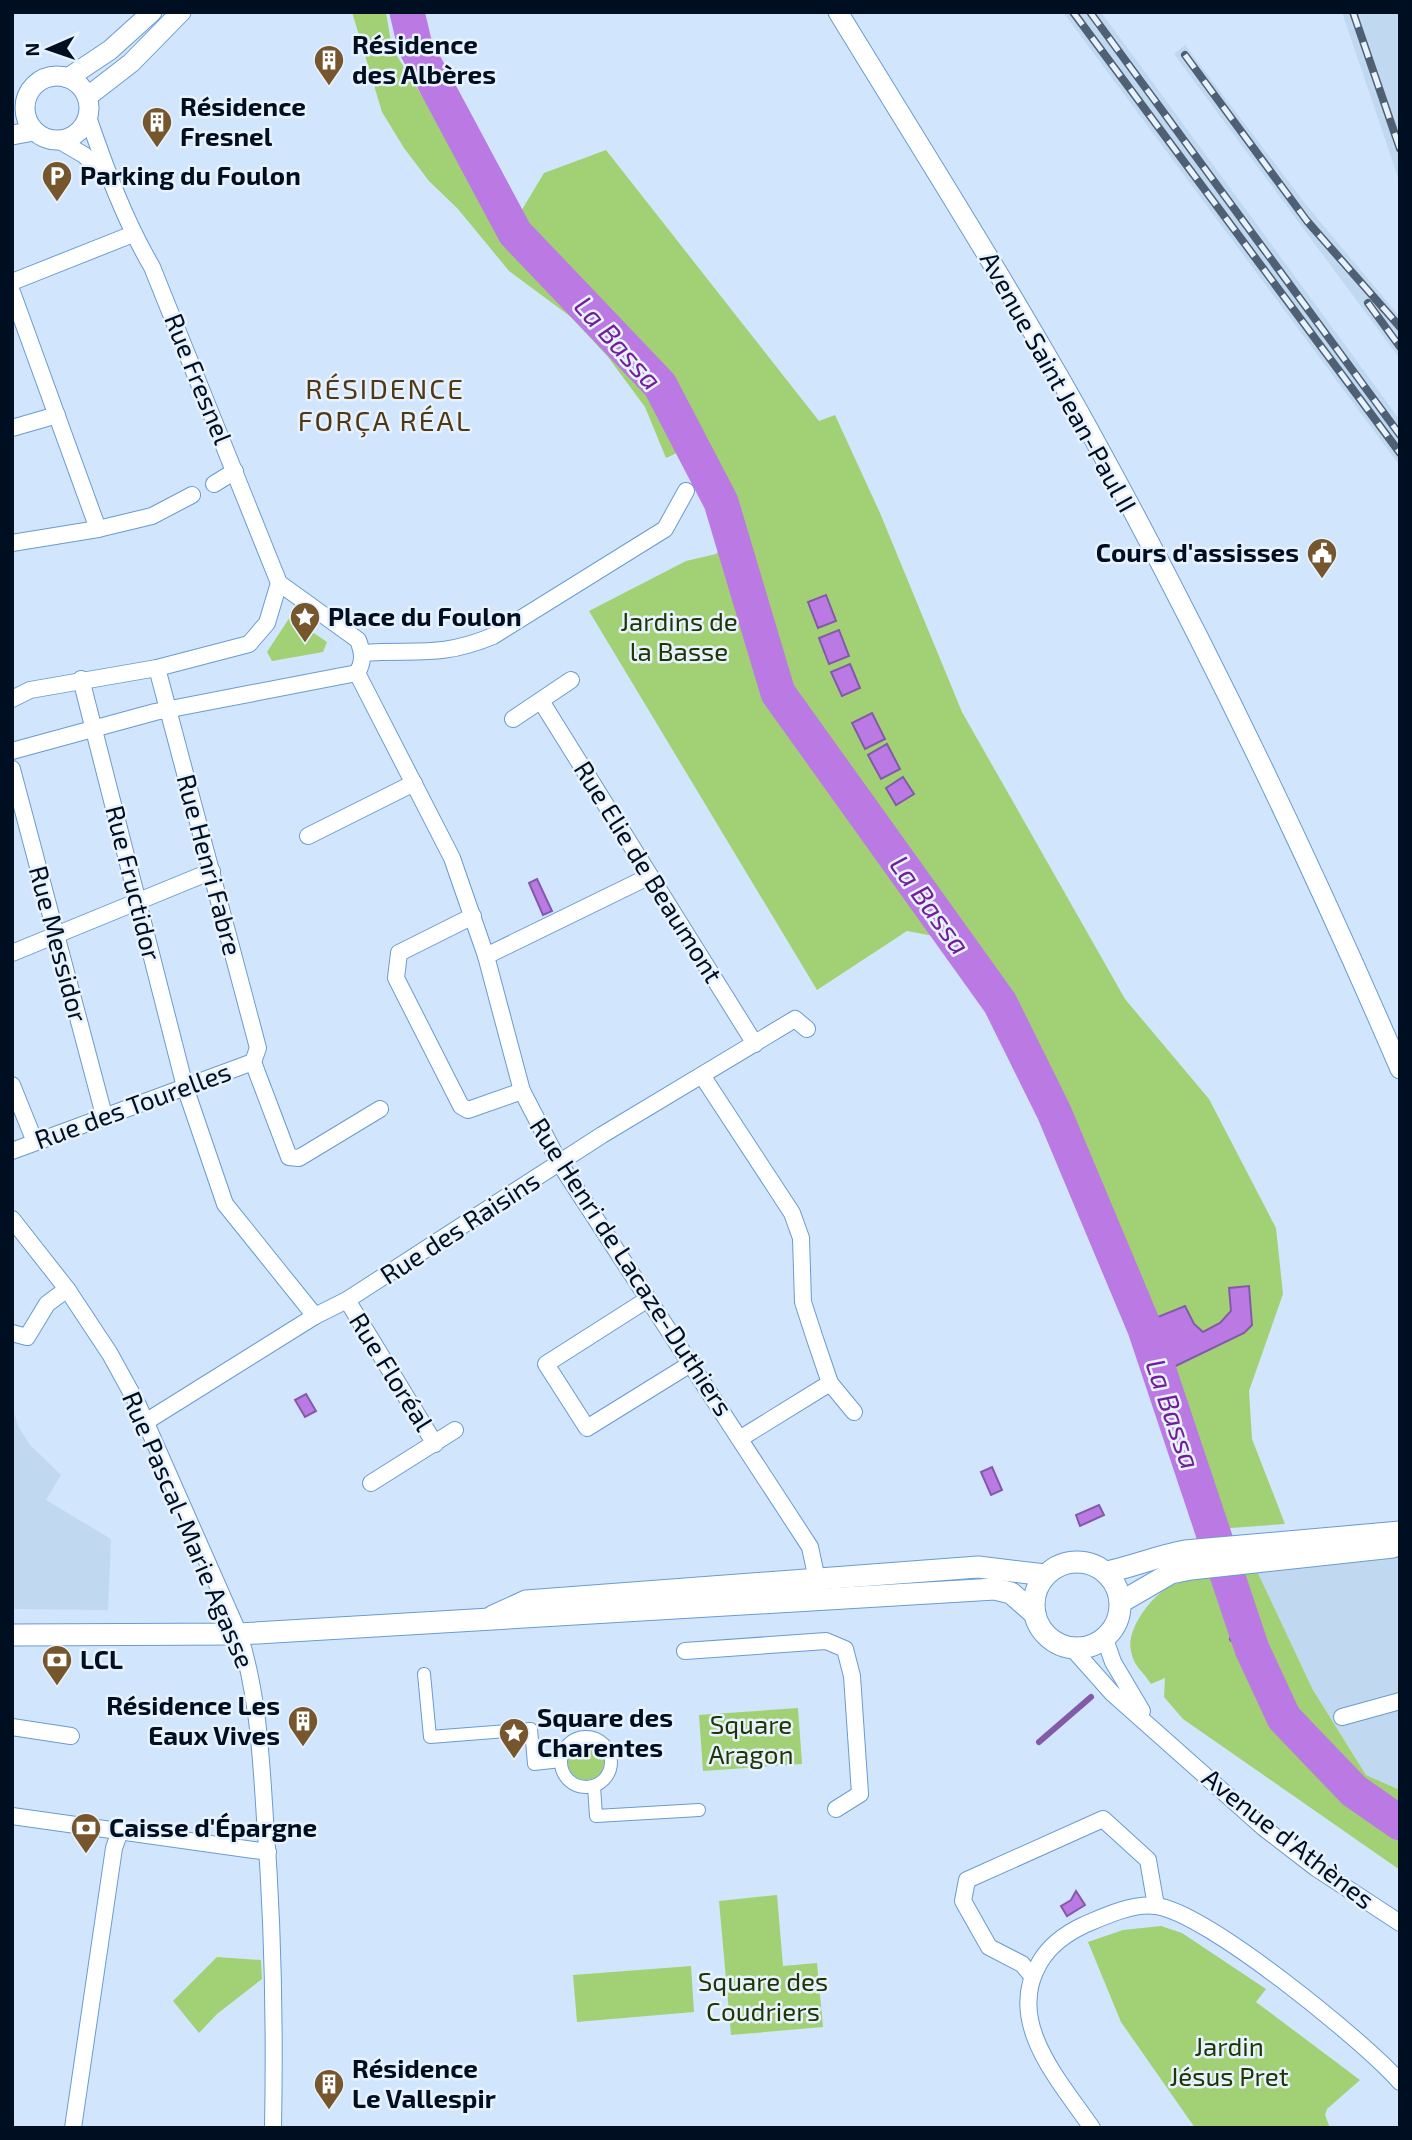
<svg xmlns="http://www.w3.org/2000/svg" width="1412" height="2140" font-family="'Exo 2',sans-serif">
  <style>
    .built { fill: #c1d8f1 }
    .green { fill: #a1d174 }
    .water { fill: #bb7ae3; stroke: #835aa9; stroke-width: 2 }
    .lines { fill: none; stroke-linecap: round; stroke-linejoin: round }
    .stream { stroke: #835aa9; stroke-width: 6 }
    .river { stroke: #bb7ae3; stroke-width: 35 }
    .pedestrian-casing { stroke: #699bd1; stroke-width: 14 }
    .minor-casing { stroke: #699bd1; stroke-width: 18 }
    .tertiary-casing { stroke: #699bd1; stroke-width: 21 }
    .secondary-casing { stroke: #699bd1; stroke-width: 23 }
    .pedestrian { stroke: #fff; stroke-width: 12 }
    .minor { stroke: #fff; stroke-width: 16 }
    .tertiary { stroke: #fff; stroke-width: 19 }
    .secondary { stroke: #fff; stroke-width: 21 }
    .rail-casing { stroke: #4f6075; stroke-width: 8 }
    .rail { stroke: #e7f2fd; stroke-width: 5; stroke-dasharray: 16; stroke-linecap: butt }
    .labels { text-anchor: middle; stroke-width: 5; stroke-linejoin: round; paint-order: stroke }
    .poi-label { font-size: 26px; font-weight: bold; fill: #000e22; stroke: #e7f2fd; text-anchor: start }
    .street-label { font-size: 26px; fill: #000e22; stroke: #e7f2fd }
    .park-label { font-size: 26px; fill: #1f3504; stroke: #e7f2fd }
    .water-label { font-size: 28px; font-style: italic; fill: #721e9c; stroke: #e7f2fd }
    .neighbourhood-label { font-size: 28px; letter-spacing: 2px; fill: #503715; stroke: #e7f2fd }
  </style>
  <rect width="100%" height="100%" fill="#d1e6fd"/>
  <g class="built">
    <polygon points="1063,12 1101,12 1400,420 1400,466"/>
    <polygon points="1342,12 1400,12 1400,183"/>
    <polygon points="1185,45 1307,206 1400,317 1400,359 1174,54"/>
    <polygon points="12,1407 19,1428 30,1445 61,1475 46,1500 111,1539 108,1610 12,1609"/>
    <polygon points="1400,1555 1400,1790 1366,1775 1313,1690 1257,1571"/>
  </g>
  <g class="green">
    <polygon points="352,12 386,12 392,48 508,233 544,173 606,150 819,421 835,415 880,513 962,712 1125,999 1209,1099 1276,1228 1283,1294 1249,1391 1252,1439 1285,1524 1218,1529 1168,1379 1057,1107 1004,1002 960,941 907,931 817,990 589,611 686,561 716,554 740,527 700,442 666,458 645,407 608,357 571,317 509,271 458,209 429,181 404,148 382,112"/>
    <polygon points="290,617 327,642 323,652 272,661 267,652"/>
    <path d="M1257,1571L1313,1690L1366,1775L1400,1790V1870L1183,1719L1164,1697L1165,1678L1151,1684C1143,1671 1134,1667 1131,1651C1125,1628 1157,1587 1179,1583L1184,1575Z"/>
    <polygon points="798,1708 802,1764 703,1771 699,1715"/>
    <circle cx="586" cy="1762" r="18"/>
    <polygon points="777,1895 783,1966 817,1963 823,2027 731,2035 719,1901"/>
    <polygon points="1161,1926 1182,1933 1266,1989 1256,2002 1360,2080 1327,2109 1325,2115 1330,2128 1195,2128 1121,2022 1088,1942 1123,1930"/>
    <polygon points="217,1957 261,1960 262,1979 217,2014 199,2033 173,2001"/>
    <polygon points="691,1966 694,2012 577,2022 573,1975"/>
  </g>
  <g class="water">
    <polygon points="826,595 836,621 818,628 808,602"/>
    <polygon points="839,630 849,656 829,664 819,638"/>
    <polygon points="850,664 860,688 842,696 831,672"/>
    <polygon points="872,713 885,739 865,749 852,723"/>
    <polygon points="887,744 900,769 881,779 868,755"/>
    <polygon points="903,777 914,794 896,805 886,788"/>
    <polygon points="537,879 552,911 543,915 529,883"/>
    <polygon points="1249,1286 1252,1325 1244,1333 1159,1374 1143,1323 1185,1306 1194,1324 1203,1332 1220,1323 1231,1311 1229,1288"/>
    <polygon points="306,1394 316,1411 305,1417 295,1400"/>
    <polygon points="992,1467 1002,1490 991,1495 981,1472"/>
    <polygon points="1099,1505 1104,1515 1080,1526 1076,1515"/>
    <polygon points="1076,1891 1085,1905 1067,1916 1061,1906 1071,1900"/>
  </g>
  <g class="lines">
    <g class="stream">
      <polyline points="1232,1639 1245,1628"/>
      <polyline points="1039,1742 1091,1697"/>
    </g>
    <polyline class="river" points="407,12 415,46 515,233 660,385 721,502 778,693 1000,1003 1054,1112 1145,1329 1252,1649 1284,1718 1354,1791 1400,1823"/>
    <g class="pedestrian-casing">
      <g id="pedestrian">
        <polyline points="424,1674 430,1737 531,1729 534,1764 561,1761"/>
        <circle cx="586" cy="1762" r="25"/>
        <polyline points="594,1786 596,1816 699,1810"/>
      </g>
    </g>
    <g class="minor-casing">
      <g id="minor">
        <polyline points="60,141 84,155 108,177"/>
        <polyline points="12,282 133,234"/>
        <polyline points="12,292 98,529"/>
        <polyline points="12,428 57,415"/>
        <polyline points="214,484 235,471"/>
        <polyline points="12,543 98,529 152,516 192,495"/>
        <path d="M363,653C416,649 440,658 493,636L665,529L686,491"/>
        <polyline points="157,668 258,1048 253,1062"/>
        <polyline points="357,673 452,858 486,956 522,1091 560,1164 810,1547 819,1589"/>
        <polyline points="81,679 185,1087 225,1204 315,1316"/>
        <polyline points="12,699 30,690 157,668 249,644 267,623 279,583"/>
        <polyline points="541,701 755,1044"/>
        <polyline points="513,719 571,680"/>
        <path d="M12,751L155,712L357,673C364,661 363,653 358,640L279,583L152,267C124,219 106,169 88,117"/>
        <polyline points="12,769 105,1119"/>
        <polyline points="308,836 414,783"/>
        <polyline points="473,916 399,953 396,978 461,1106 468,1110 522,1091"/>
        <polyline points="12,953 212,871"/>
        <polyline points="486,956 650,876"/>
        <polyline points="253,1062 289,1157 299,1158 380,1109"/>
        <polyline points="703,1077 792,1213 801,1238 803,1302 814,1336 830,1383 854,1412"/>
        <polyline points="12,1085 35,1142"/>
        <polyline points="12,1151 253,1062"/>
        <path d="M12,1219L67,1289L110,1354L138,1405L239,1634C258,1694 261,1756 265,1819C273,1922 275,2024 273,2128"/>
        <polyline points="648,1299 546,1364 587,1428 692,1363"/>
        <polyline points="347,1300 435,1444"/>
        <polyline points="12,1333 27,1337 47,1304 67,1289"/>
        <polyline points="147,1421 315,1316 347,1300 602,1135 795,1019 807,1029"/>
        <polyline points="741,1438 830,1383"/>
        <polyline points="371,1483 455,1430"/>
        <polyline points="1105,1639 1113,1662 1142,1711"/>
        <polyline points="1072,1648 1112,1693 1264,1828 1316,1868 1400,1923"/>
        <polyline points="685,1651 826,1641 845,1649 852,1676 860,1794 836,1809"/>
        <polyline points="1342,1717 1400,1701"/>
        <polyline points="12,1727 71,1736"/>
        <polyline points="12,1816 268,1852"/>
        <polyline points="1032,1976 1022,1964 989,1947 963,1901 967,1880 1103,1819 1148,1860 1156,1906"/>
        <polyline points="73,2128 114,1848 120,1831"/>
        <path d="M1092,2128C1059,2080 1004,2021 1040,1962C1050,1945 1067,1933 1084,1925C1105,1916 1133,1903 1156,1906C1206,1912 1364,2041 1400,2082"/>
      </g>
    </g>
    <g class="tertiary-casing">
      <g id="tertiary">
        <path d="M838,12C923,151 1010,288 1089,430C1203,637 1306,851 1400,1069"/>
        <circle cx="57" cy="108" r="32"/>
        <polyline points="68,78 110,50 152,12"/>
        <polyline points="87,97 131,63 181,12"/>
        <polyline points="12,135 34,131"/>
      </g>
    </g>
    <g class="secondary-casing">
      <g id="secondary">
        <circle cx="1077" cy="1605" r="43"/>
        <path d="M1107,1572C1134,1566 1158,1556 1185,1551L1400,1532"/>
        <polyline points="1121,1602 1171,1573 1191,1569 1393,1547"/>
        <polyline points="493,1616 526,1601 978,1567 1045,1575"/>
        <polyline points="12,1635 239,1634 995,1589 1011,1593 1035,1614"/>
      </g>
    </g>
    <use href="#pedestrian" class="pedestrian"/>
    <use href="#minor" class="minor"/>
    <use href="#tertiary" class="tertiary"/>
    <use href="#secondary" class="secondary"/>
    <g class="rail-casing">
      <g id="rail">
        <polyline points="1073,12 1400,453"/>
        <polyline points="1090,12 1400,435"/>
        <polyline points="1353,12 1400,149"/>
        <polyline points="1185,55 1307,221 1400,327"/>
        <polyline points="1368,303 1400,347"/>
      </g>
    </g>
    <use href="#rail" class="rail"/>
  </g>
  <defs>
    <g id="building-pin" transform="scale(1.575)"><path d="M0 17L-7.5 6A9.5 9.5 0 1 1 7.5 6Z" fill="#76562c" stroke="#e7f2fd"/><path d="M-4-6H4V6H1V3H-1V6H-4ZM-2.5-4.3h1.7v1.8h-1.7ZM.8-4.3h1.7v1.8H.8ZM-2.5-1h1.7V.8h-1.7ZM.8-1h1.7V.8H.8Z" fill="#fff"/></g>
    <g id="parking-pin" transform="scale(1.575)"><path d="M0 17L-7.5 6A9.5 9.5 0 1 1 7.5 6Z" fill="#76562c" stroke="#e7f2fd"/><path d="M-3.5-5.5H1a3.5 3.5 0 0 1 0 7H-1V5.5H-3.5ZM-1-3.4V-.6H.8a1.4 1.4 0 0 0 0-2.8Z" fill="#fff"/></g>
    <g id="civic-pin" transform="scale(1.575)"><path d="M0 17L-7.5 6A9.5 9.5 0 1 1 7.5 6Z" fill="#76562c" stroke="#e7f2fd"/><path d="M-.6-6.5H3V-4.5H.6V-3L4-1V1h2V6H-6V1h2V-1L-.6-3ZM-1.2 2.5V6h2.4V2.5Z" fill="#fff"/></g>
    <g id="sight-pin" transform="scale(1.575)"><path d="M0 17L-7.5 6A9.5 9.5 0 1 1 7.5 6Z" fill="#76562c" stroke="#e7f2fd"/><path d="M0-6L1.8-2.2L6-1.7L2.9 1.2L3.7 5.4L0 3.3L-3.7 5.4L-2.9 1.2L-6-1.7L-1.8-2.2Z" fill="#fff"/></g>
    <g id="bank-pin" transform="scale(1.575)"><path d="M0 17L-7.5 6A9.5 9.5 0 1 1 7.5 6Z" fill="#76562c" stroke="#e7f2fd"/><path d="M-6-4H6V4H-6ZM0-2.3a2.3 2.3 0 1 0 0 4.6a2.3 2.3 0 1 0 0-4.6Z" fill="#fff"/></g>
  </defs>
  <g fill-rule="evenodd">
    <use href="#building-pin" x="329" y="60"/>
    <use href="#building-pin" x="157" y="122"/>
    <use href="#parking-pin" x="57" y="176"/>
    <use href="#civic-pin" x="1322" y="553"/>
    <use href="#sight-pin" x="305" y="617"/>
    <use href="#bank-pin" x="57" y="1660"/>
    <use href="#building-pin" x="303" y="1721"/>
    <use href="#sight-pin" x="514" y="1733"/>
    <use href="#bank-pin" x="86" y="1828"/>
    <use href="#building-pin" x="329" y="2084"/>
  </g>
  <g class="labels">
    <g class="poi-label">
      <text x="352" y="54">Résidence<tspan x="352" dy="30">des Albères</tspan></text>
      <text x="180" y="116">Résidence<tspan x="180" dy="30">Fresnel</tspan></text>
      <text x="80" y="185">Parking du Foulon</text>
      <text x="1299" y="562" text-anchor="end">Cours d'assisses</text>
      <text x="328" y="626">Place du Foulon</text>
      <text x="80" y="1669">LCL</text>
      <text x="280" y="1715" text-anchor="end">Résidence Les<tspan x="280" dy="30">Eaux Vives</tspan></text>
      <text x="537" y="1727">Square des<tspan x="537" dy="30">Charentes</tspan></text>
      <text x="109" y="1837">Caisse d'Épargne</text>
      <text x="352" y="2078">Résidence<tspan x="352" dy="30">Le Vallespir</tspan></text>
    </g>
    <g class="street-label">
      <text transform="translate(198 379) rotate(68)" y="9">Rue Fresnel</text>
      <text transform="translate(1058 382) rotate(61)" y="9">Avenue Saint Jean-Paul II</text>
      <text transform="translate(209 865) rotate(75)" y="9">Rue Henri Fabre</text>
      <text transform="translate(648 872) rotate(58)" y="9">Rue Elie de Beaumont</text>
      <text transform="translate(133 883) rotate(76)" y="9">Rue Fructidor</text>
      <text transform="translate(58 944) rotate(75)" y="9">Rue Messidor</text>
      <text transform="translate(133 1106) rotate(-20)" y="9">Rue des Tourelles</text>
      <text transform="translate(460 1228) rotate(-33)" y="9">Rue des Raisins</text>
      <text transform="translate(631 1267) rotate(57)" y="9">Rue Henri de Lacaze-Duthiers</text>
      <text transform="translate(391 1372) rotate(58)" y="9">Rue Floréal</text>
      <text transform="translate(188 1530) rotate(67)" y="9">Rue Pascal-Marie Agasse</text>
      <text transform="translate(1288 1839) rotate(38)" y="9">Avenue d'Athènes</text>
    </g>
    <g class="park-label">
      <text x="679" y="631">Jardins de<tspan x="679" dy="30">la Basse</tspan></text>
      <text x="751" y="1734">Square<tspan x="751" dy="30">Aragon</tspan></text>
      <text x="763" y="1991">Square des<tspan x="763" dy="30">Coudriers</tspan></text>
      <text x="1229" y="2056">Jardin<tspan x="1229" dy="30">Jésus Pret</tspan></text>
    </g>
    <g class="water-label">
      <text transform="translate(618 343) rotate(48)" y="10">La Bassa</text>
      <text transform="translate(930 905) rotate(54)" y="10">La Bassa</text>
      <text transform="translate(1173 1414) rotate(71)" y="10">La Bassa</text>
    </g>
    <g class="neighbourhood-label">
      <text x="385" y="399">RÉSIDENCE<tspan x="385" dy="32">FORÇA RÉAL</tspan></text>
    </g>
  </g>
  <rect width="1412" height="2140" fill="none" stroke="#000e22" stroke-width="28"/>
  <g transform="translate(49 49) rotate(268)" stroke="#e7f2fd" stroke-width="5" paint-order="stroke">
  <path d="M0-5L12 26L0 18L-12 26Z" fill="#000e22"/>
  <text y="-10" font-size="19" font-weight="bold" text-anchor="middle" fill="#000e22">N</text>
  </g>
</svg>
